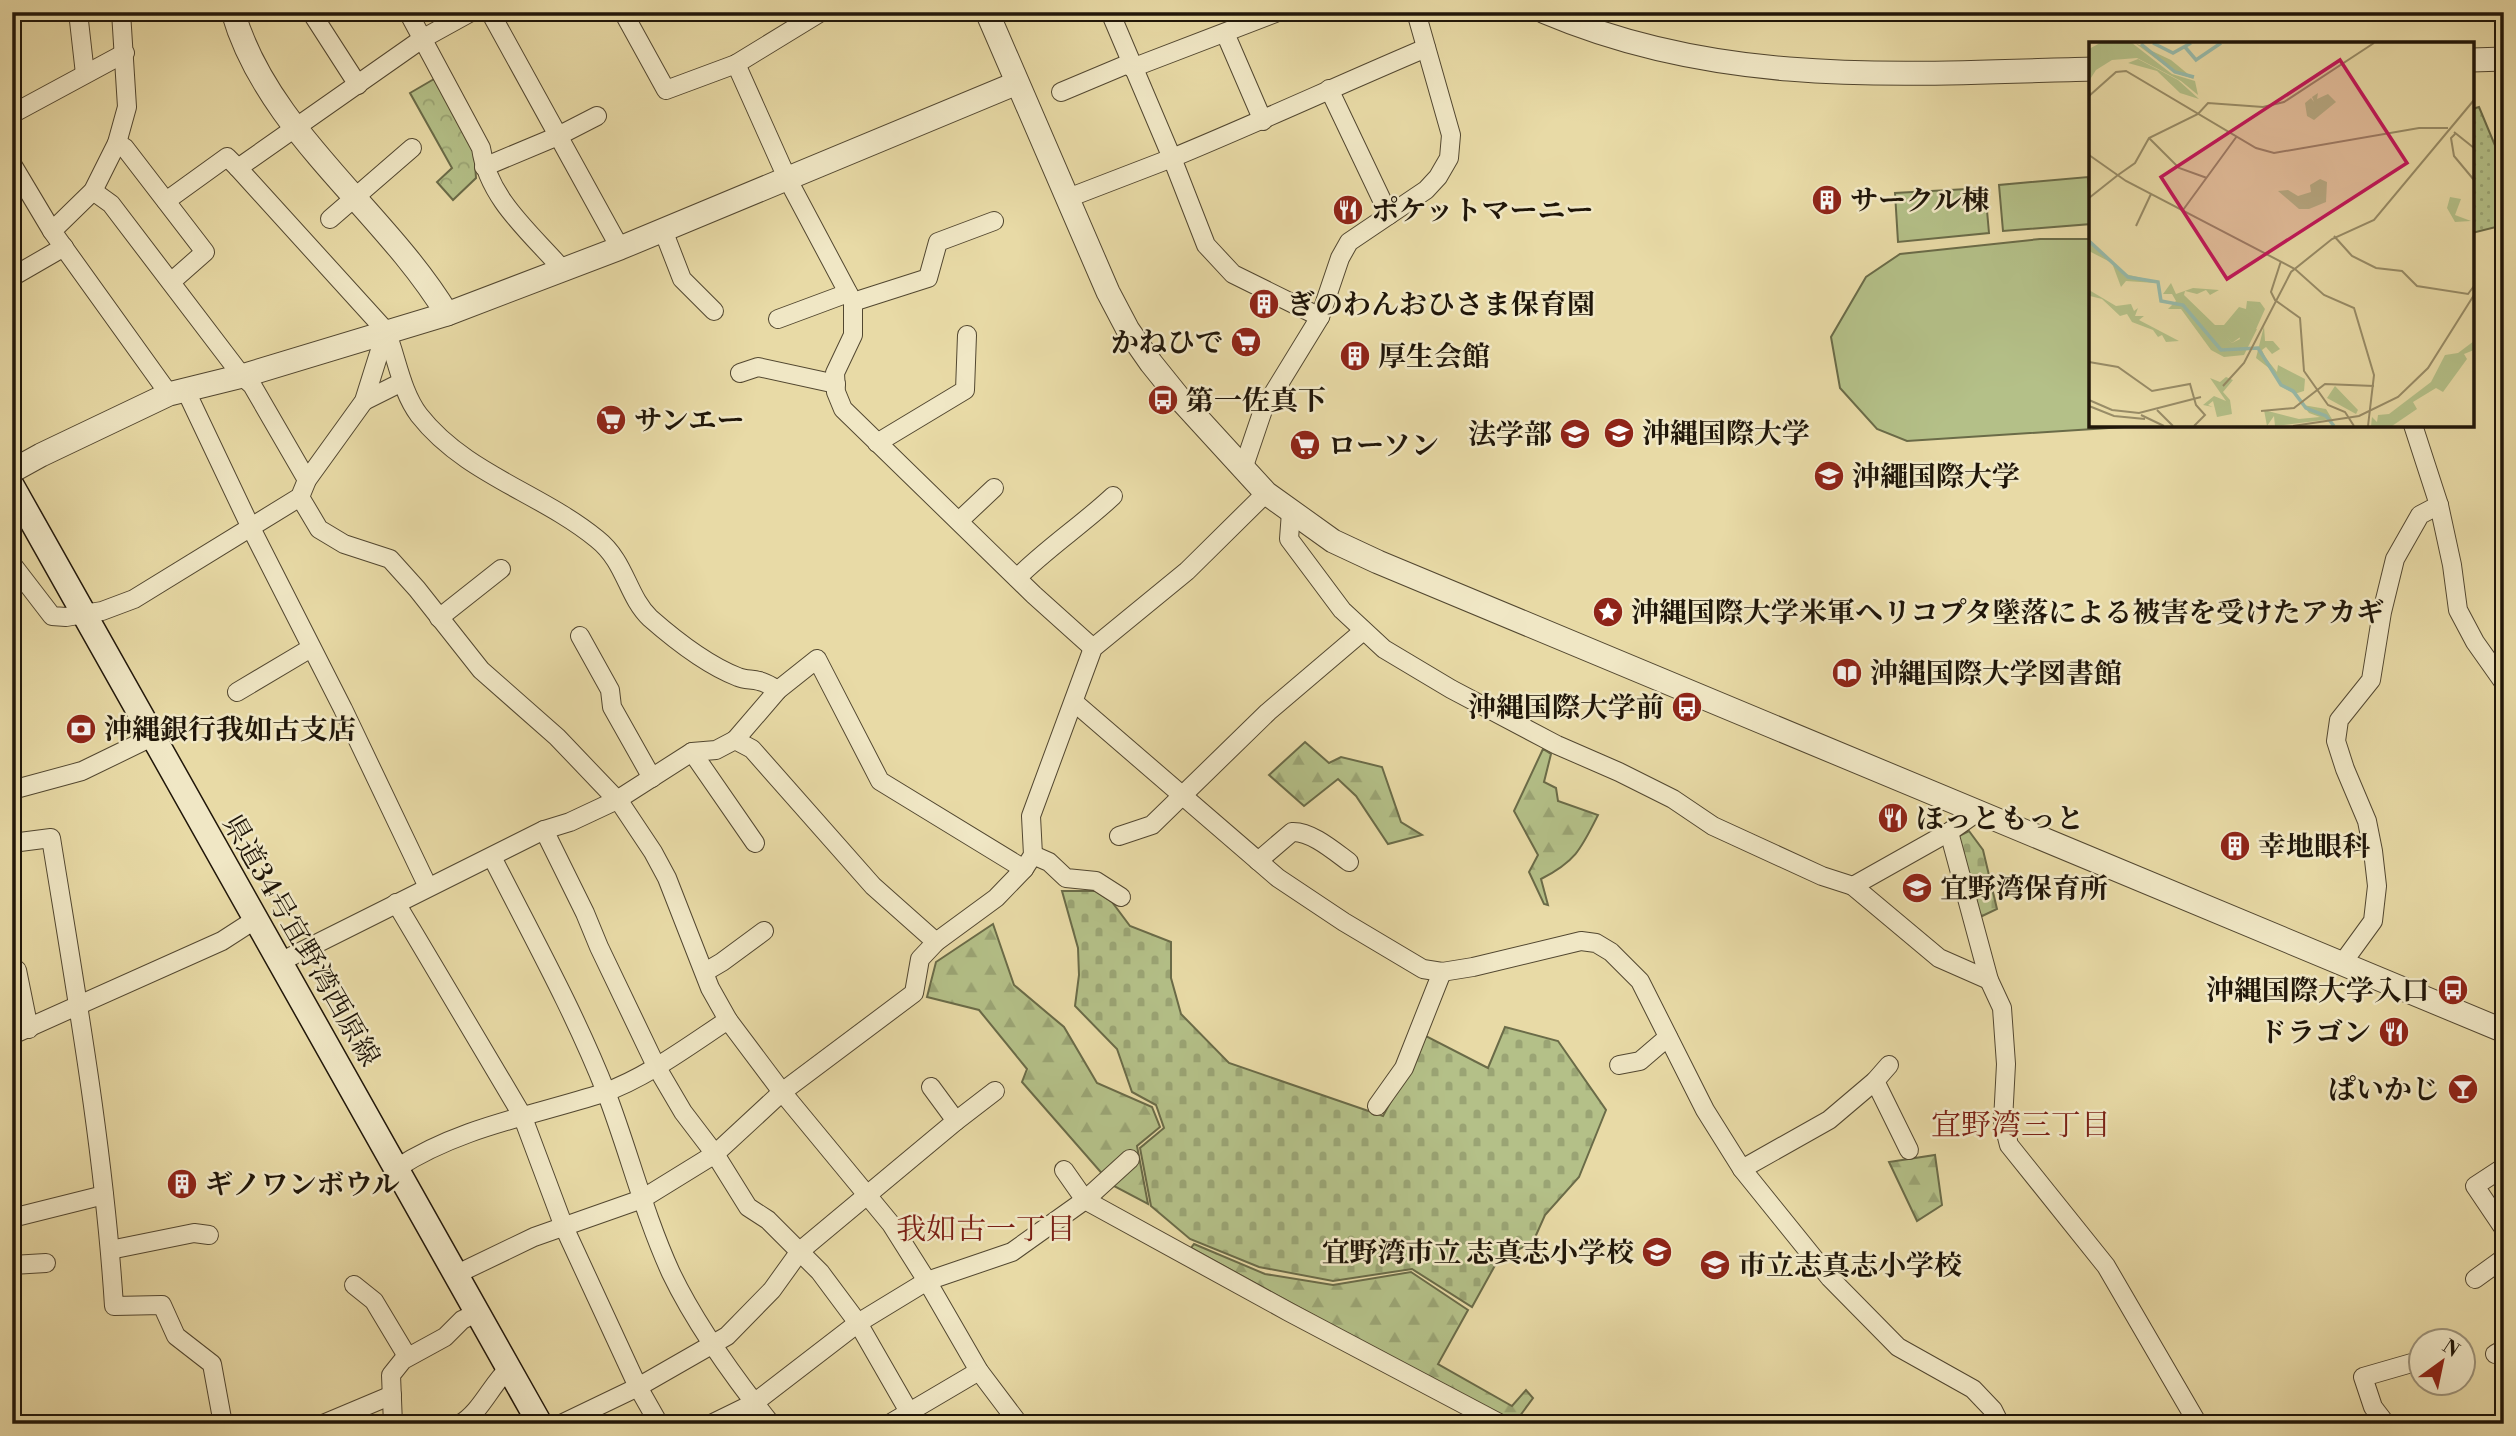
<svg xmlns="http://www.w3.org/2000/svg" width="2516" height="1436" font-family="'Libre Bodoni','Noto Serif JP',serif">
  <style>
    .grass { fill: url(#grass-dots); stroke: #6a6b48; stroke-width: 2 }
    .forest { fill: url(#forest-firs); stroke: #6a6b48; stroke-width: 2 }
    .cemetery { fill: url(#cemetery-stones); stroke: #6a6b48; stroke-width: 2 }
    .park { fill: url(#park-crowns); stroke: #6a6b48; stroke-width: 2 }
    .garden { fill: #b4c088; stroke: #6a6b48; stroke-width: 2 }
    .lines { fill: none; stroke-linecap: round; stroke-linejoin: round }
    .minor-casing { stroke: #524730; stroke-width: 20 }
    .tertiary-casing { stroke: #524730; stroke-width: 25 }
    .secondary-casing { stroke: #201609; stroke-width: 27 }
    .minor { stroke: #f0e7c5; stroke-width: 18 }
    .tertiary { stroke: #f0e7c5; stroke-width: 23 }
    .secondary { stroke: #f0e7c5; stroke-width: 24 }
    .labels { text-anchor: middle; stroke-width: 5; stroke-linejoin: round; paint-order: stroke }
    .poi-label { font-size: 28px; font-weight: bold; fill: #201609; stroke: #f0e7c5; text-anchor: start }
    .street-label { font-size: 28px; fill: #201609; stroke: #f0e7c5 }
    .neighbourhood-label { font-size: 30px; fill: #7a1f14; stroke: #f0e7c5 }
    .inset-river { fill: none; stroke: #97baaa; stroke-width: 3.5 }
    .inset-road { fill: none; stroke: #988c67; stroke-width: 2 }
    .view { fill: #c2185b; fill-opacity: 0.15; stroke: #c2185b; stroke-width: 3.5 }
    .inset-edge { fill: none; stroke: #201609; stroke-width: 3.5 }
  </style>
  <defs>
    <pattern id="grass-dots" width="8" height="8" patternUnits="userSpaceOnUse" patternTransform="scale(1.75)"><rect width="8" height="8" fill="#b4c088"/><path d="M2 2h.1M6 6h.1" fill="none" stroke="#9aa474" stroke-width="1.8" stroke-linecap="round"/></pattern>
    <pattern id="forest-firs" width="22" height="20" patternUnits="userSpaceOnUse" patternTransform="scale(1.75)"><rect width="22" height="20" fill="#b4c088"/><path d="M5 1l3.5 6h-7zM16 11l3.5 6h-7z" fill="#9aa474"/></pattern>
    <pattern id="cemetery-stones" width="16" height="16" patternUnits="userSpaceOnUse" patternTransform="scale(1.75)"><rect width="16" height="16" fill="#b4c088"/><path d="M2 7V4a2 2 0 0 1 4 0v3zM10 15v-3a2 2 0 0 1 4 0v3z" fill="#9aa474"/></pattern>
    <pattern id="park-crowns" width="20" height="18" patternUnits="userSpaceOnUse" patternTransform="scale(1.75)"><rect width="20" height="18" fill="#b4c088"/><path d="M2 6a3 3 0 1 1 6 0M12 15a3 3 0 1 1 6 0" fill="none" stroke="#9aa474"/></pattern>
  </defs>
  <rect width="100%" height="100%" fill="#e8daa6"/>
  <filter id="stains"><feTurbulence type="fractalNoise" baseFrequency=".00286" numOctaves="4"/><feColorMatrix values="0 0 0 0 .2 0 0 0 0 .09 0 0 0 0 .02 0 0 0 .5 -.17"/></filter>
  <radialGradient id="worn" r=".72"><stop offset=".6" stop-color="#630" stop-opacity="0"/><stop offset="1" stop-color="#630" stop-opacity=".3"/></radialGradient>
  <polygon class="grass" points="2479,107 2504,167 2504,225 2472,233 2472,109"/>
  <g class="forest">
    <polygon points="1305,742 1329,763 1341,757 1382,767 1401,822 1422,835 1388,844 1356,796 1338,779 1304,806 1269,775"/>
    <path d="M1543,749L1551,754L1544,782L1556,788L1558,801L1598,815C1581,849 1576,861 1541,879L1548,905L1544,904L1529,872L1538,855L1514,811Z"/>
    <polygon points="993,924 1014,985 1064,1027 1097,1083 1152,1107 1160,1127 1137,1146 1148,1204 1112,1185 1022,1082 1027,1069 979,1010 927,997 936,962"/>
    <polygon points="1935,1155 1942,1205 1917,1221 1889,1162"/>
    <polygon points="1194,1244 1265,1274 1333,1285 1411,1272 1468,1310 1438,1364 1512,1406 1526,1390 1533,1398 1514,1424 1511,1424 1191,1248"/>
  </g>
  <g class="cemetery">
    <polygon points="1969,831 1983,850 1997,909 1978,918 1955,838"/>
    <polygon points="1062,891 1096,891 1112,902 1130,926 1171,942 1171,978 1181,1014 1229,1063 1383,1116 1426,1036 1488,1068 1505,1027 1558,1041 1606,1110 1579,1177 1545,1215 1533,1242 1498,1260 1472,1307 1412,1269 1333,1281 1259,1267 1190,1239 1151,1206 1140,1148 1164,1128 1156,1105 1132,1092 1117,1049 1075,1006 1079,975 1078,948"/>
  </g>
  <polygon class="park" points="434,79 474,148 476,178 453,200 437,182 452,168 410,93"/>
  <g class="garden">
    <polygon points="2088,177 2091,224 2003,231 1999,185"/>
    <polygon points="1985,188 1989,233 1898,242 1895,193"/>
    <polygon points="2040,239 2091,239 2091,425 2155,425 1907,441 1877,429 1840,388 1831,337 1866,277 1900,254"/>
  </g>
  <g class="lines">
    <g class="minor-casing">
      <g id="minor">
        <polyline points="78,12 85,74"/>
        <polyline points="121,12 127,107 117,143 93,191 52,231 169,394"/>
        <polyline points="311,12 358,85"/>
        <path d="M408,12L481,148C488,199 531,233 563,270"/>
        <path d="M471,12L422,39L238,168L386,331C397,358 401,391 419,415C465,474 541,493 597,539C626,562 627,596 650,618C675,640 707,665 738,677C745,680 752,679 759,681C766,682 772,687 778,690"/>
        <polyline points="490,12 620,248"/>
        <polyline points="623,12 666,90 736,64 821,12"/>
        <path d="M1110,12L1172,158C1257,123 1341,84 1426,48"/>
        <polyline points="1225,33 1263,121"/>
        <polyline points="736,64 787,178 853,302 853,335 835,373 836,392 843,409 1034,595 1093,648"/>
        <polyline points="1132,68 1278,12"/>
        <polyline points="1329,89 1389,215"/>
        <polyline points="1061,92 1130,63"/>
        <polyline points="12,114 125,53"/>
        <polyline points="117,143 125,148 205,252 171,282"/>
        <polyline points="12,164 52,231"/>
        <polyline points="484,167 558,136 597,116"/>
        <polyline points="93,191 111,204 242,376 252,385 307,480"/>
        <polyline points="1068,198 1172,158 1206,245 1233,274 1320,317"/>
        <polyline points="166,201 227,157 238,168"/>
        <polyline points="330,219 412,148"/>
        <polyline points="663,230 682,279 714,311"/>
        <polyline points="12,277 64,247"/>
        <polyline points="853,302 928,278 938,242 994,221"/>
        <polyline points="778,319 848,293"/>
        <polyline points="740,373 758,367 836,384"/>
        <polyline points="186,391 251,528 343,709 428,887"/>
        <polyline points="364,401 402,382"/>
        <polyline points="2413,425 2439,505 2452,565 2458,610 2475,642 2504,683"/>
        <polyline points="877,443 965,390 967,335"/>
        <polyline points="1243,469 1263,410 1320,317 1340,258 1349,242 1426,190 1438,177 1449,158 1451,135 1416,12"/>
        <polyline points="300,497 319,529 344,544 390,559 417,589 481,670 557,737 621,804 653,852 667,878 710,988 728,1020 782,1092 891,1224 927,1281 979,1371 1019,1424"/>
        <polyline points="1291,512 1289,539 1342,610 1384,649 1451,689 1557,745 1619,772 1673,799 1713,826 1822,876 1853,886 1949,832 1979,811"/>
        <polyline points="959,521 994,488"/>
        <polyline points="12,564 52,616 66,617 102,611 134,599 300,497 307,480 364,401 386,331"/>
        <path d="M1017,578C1047,548 1082,525 1113,496"/>
        <polyline points="439,618 501,569"/>
        <polyline points="580,636 610,690 612,707 652,778"/>
        <polyline points="237,692 311,648"/>
        <polyline points="1074,702 1278,878 1344,922 1423,969 1442,972 1473,967 1581,941 1596,943 1611,952 1640,981 1705,1110 1742,1169 1830,1278 1898,1347 1973,1389 1993,1410 2000,1424"/>
        <polyline points="735,740 778,690 817,659 880,781 1024,869"/>
        <polyline points="692,752 755,843"/>
        <polyline points="12,790 82,771 152,737"/>
        <polyline points="544,830 585,913 599,947 656,1066 683,1112 715,1154 748,1207 768,1220 820,1272 858,1323 916,1424"/>
        <polyline points="1949,832 1989,980 2002,1008 2006,1064 2003,1121 2009,1145 2106,1266 2198,1424"/>
        <polyline points="1119,836 1152,825 1268,712 1362,632"/>
        <path d="M12,843L51,838C76,993 104,1149 114,1306L162,1305L176,1336L212,1364L223,1424"/>
        <polyline points="1033,855 1049,862 1066,878 1096,881 1121,897"/>
        <path d="M492,857C531,934 574,1011 606,1092C629,1152 644,1214 671,1273C695,1323 736,1380 771,1424"/>
        <path d="M1258,861L1292,832C1311,831 1334,851 1349,862"/>
        <polyline points="1853,886 1939,958 1989,980"/>
        <polyline points="396,903 522,1115 564,1227 638,1387 659,1424"/>
        <polyline points="280,962 544,830 570,822 617,800 692,752 716,750 735,740 752,749 873,886 936,942"/>
        <polyline points="2341,965 2373,921 2377,886 2373,851 2367,821 2345,769 2336,741 2339,720 2371,680 2382,612 2395,559 2420,515 2439,505"/>
        <polyline points="17,970 29,1029"/>
        <polyline points="705,972 722,962 764,931"/>
        <polyline points="12,1035 222,941 256,919"/>
        <polyline points="1619,1065 1640,1061 1668,1037"/>
        <polyline points="1875,1081 1909,1150"/>
        <polyline points="1377,1106 1404,1068 1442,972"/>
        <polyline points="956,1121 995,1091"/>
        <polyline points="2504,1167 2475,1186 2504,1229"/>
        <path d="M397,1168C460,1127 532,1116 603,1093C646,1078 690,1045 728,1020"/>
        <polyline points="1742,1169 1829,1120 1875,1081 1889,1065"/>
        <polyline points="1064,1170 1085,1200 1289,1312 1501,1424"/>
        <polyline points="12,1218 104,1195"/>
        <polyline points="110,1250 194,1233 209,1235"/>
        <polyline points="12,1265 46,1263"/>
        <polyline points="457,1274 534,1237 642,1199 715,1154 782,1092 914,993 920,959 936,942 996,898 1024,869 1033,855 1031,816 1093,648 1187,571 1266,493"/>
        <polyline points="2475,1279 2504,1258"/>
        <polyline points="354,1285 374,1301 407,1356"/>
        <polyline points="2495,1354 2504,1349"/>
        <polyline points="323,1424 392,1395"/>
        <polyline points="393,1424 391,1375 403,1360 445,1337 462,1320 478,1312"/>
        <path d="M460,1424C480,1413 491,1385 509,1368"/>
        <polyline points="561,1424 638,1387 727,1336 772,1290 800,1251 956,1121 931,1087"/>
        <polyline points="711,1424 754,1403 858,1323 927,1281 1012,1252 1085,1200 1130,1159"/>
        <polyline points="889,1424 979,1371"/>
        <polyline points="1103,1424 1105,1424"/>
        <polyline points="2386,1424 2373,1407 2363,1377 2422,1360"/>
      </g>
    </g>
    <g class="tertiary-casing">
      <g id="tertiary">
        <path d="M233,12C267,131 385,211 447,314"/>
        <polyline points="987,12 1108,292 1128,330 1151,363 1180,399 1266,493 1333,541 1378,562 2504,1031"/>
        <path d="M1545,12C1724,88 1902,74 2091,69"/>
        <polyline points="2472,60 2504,59"/>
        <polyline points="12,471 41,455 169,394 242,376 447,314 620,248 1017,83"/>
      </g>
    </g>
    <g class="secondary-casing">
      <polyline id="secondary" points="12,486 540,1424"/>
    </g>
    <use href="#minor" class="minor"/>
    <use href="#tertiary" class="tertiary"/>
    <use href="#secondary" class="secondary"/>
  </g>
  <defs>
    <g id="building-disc" transform="scale(1.575)"><circle r="9.5" fill="#8f2418" stroke="#f0e7c5"/><path d="M-4-6H4V6H1V3H-1V6H-4ZM-2.5-4.3h1.7v1.8h-1.7ZM.8-4.3h1.7v1.8H.8ZM-2.5-1h1.7V.8h-1.7ZM.8-1h1.7V.8H.8Z" fill="#fff"/></g>
    <g id="restaurant-disc" transform="scale(1.575)"><circle r="9.5" fill="#8f2418" stroke="#f0e7c5"/><path d="M-5-6h1v4h1v-4h1v4h1v-4h1v5L-1.5 .5V6h-2V.5L-5-1ZM5-6V6H3V1.5H1.5Q1.5-4 5-6Z" fill="#fff"/></g>
    <g id="supermarket-disc" transform="scale(1.575)"><circle r="9.5" fill="#8f2418" stroke="#f0e7c5"/><path d="M-6-5.5h2.5l.6 2H6L4.5 2H-2.5L-4.4-4H-6ZM-1.5 3.2a1.3 1.3 0 1 0 .1 0ZM3 3.2a1.3 1.3 0 1 0 .1 0Z" fill="#fff"/></g>
    <g id="bus-disc" transform="scale(1.575)"><circle r="9.5" fill="#8f2418" stroke="#f0e7c5"/><path d="M-5-6H5V4H4V6H2V4H-2V6H-4V4H-5ZM-3.5-4V0h7V-4ZM-3.5 1.2v1.5H-2V1.2ZM2 1.2v1.5H3.5V1.2Z" fill="#fff"/></g>
    <g id="university-disc" transform="scale(1.575)"><circle r="9.5" fill="#8f2418" stroke="#f0e7c5"/><path d="M0-5L7-2L0 1L-7-2ZM-4 1L0 2.5L4 1V4Q0 6-4 4Z" fill="#fff"/></g>
    <g id="sight-disc" transform="scale(1.575)"><circle r="9.5" fill="#8f2418" stroke="#f0e7c5"/><path d="M0-6L1.8-2.2L6-1.7L2.9 1.2L3.7 5.4L0 3.3L-3.7 5.4L-2.9 1.2L-6-1.7L-1.8-2.2Z" fill="#fff"/></g>
    <g id="library-disc" transform="scale(1.575)"><circle r="9.5" fill="#8f2418" stroke="#f0e7c5"/><path d="M-6-4Q-3-5.5-.7-3.5V5Q-3 3-6 4ZM6-4Q3-5.5 .7-3.5V5Q3 3 6 4Z" fill="#fff"/></g>
    <g id="bank-disc" transform="scale(1.575)"><circle r="9.5" fill="#8f2418" stroke="#f0e7c5"/><path d="M-6-4H6V4H-6ZM0-2.3a2.3 2.3 0 1 0 0 4.6a2.3 2.3 0 1 0 0-4.6Z" fill="#fff"/></g>
    <g id="school-disc" transform="scale(1.575)"><circle r="9.5" fill="#8f2418" stroke="#f0e7c5"/><path d="M0-5L7-2L0 1L-7-2ZM-4 1L0 2.5L4 1V4Q0 6-4 4Z" fill="#fff"/></g>
    <g id="bar-disc" transform="scale(1.575)"><circle r="9.5" fill="#8f2418" stroke="#f0e7c5"/><path d="M-6-5H6L.8 .8V4.5H3.5V6h-7V4.5H-.8V.8Z" fill="#fff"/></g>
  </defs>
  <g fill-rule="evenodd">
    <use href="#building-disc" x="1827" y="200"/>
    <use href="#restaurant-disc" x="1348" y="210"/>
    <use href="#building-disc" x="1264" y="304"/>
    <use href="#supermarket-disc" x="1246" y="342"/>
    <use href="#building-disc" x="1355" y="356"/>
    <use href="#bus-disc" x="1163" y="400"/>
    <use href="#supermarket-disc" x="611" y="420"/>
    <use href="#university-disc" x="1619" y="433"/>
    <use href="#university-disc" x="1575" y="434"/>
    <use href="#supermarket-disc" x="1305" y="445"/>
    <use href="#university-disc" x="1829" y="476"/>
    <use href="#sight-disc" x="1608" y="612"/>
    <use href="#library-disc" x="1847" y="673"/>
    <use href="#bus-disc" x="1687" y="707"/>
    <use href="#bank-disc" x="81" y="729"/>
    <use href="#restaurant-disc" x="1893" y="818"/>
    <use href="#building-disc" x="2235" y="846"/>
    <use href="#school-disc" x="1917" y="888"/>
    <use href="#bus-disc" x="2453" y="990"/>
    <use href="#restaurant-disc" x="2394" y="1032"/>
    <use href="#bar-disc" x="2463" y="1089"/>
    <use href="#building-disc" x="182" y="1184"/>
    <use href="#school-disc" x="1657" y="1252"/>
    <use href="#school-disc" x="1715" y="1265"/>
  </g>
  <g class="labels">
    <g class="poi-label">
      <text x="1850" y="210">サークル棟</text>
      <text x="1371" y="220">ポケットマーニー</text>
      <text x="1287" y="314">ぎのわんおひさま保育園</text>
      <text x="1223" y="352" text-anchor="end">かねひで</text>
      <text x="1378" y="366">厚生会館</text>
      <text x="1186" y="410">第一佐真下</text>
      <text x="634" y="430">サンエー</text>
      <text x="1642" y="443">沖縄国際大学</text>
      <text x="1552" y="444" text-anchor="end">法学部</text>
      <text x="1328" y="455">ローソン</text>
      <text x="1852" y="486">沖繩国際大学</text>
      <text x="1631" y="622">沖縄国際大学米軍ヘリコプタ墜落による被害を受けたアカギ</text>
      <text x="1870" y="683">沖縄国際大学図書館</text>
      <text x="1664" y="717" text-anchor="end">沖縄国際大学前</text>
      <text x="104" y="739">沖縄銀行我如古支店</text>
      <text x="1916" y="828">ほっともっと</text>
      <text x="2258" y="856">幸地眼科</text>
      <text x="1940" y="898">宜野湾保育所</text>
      <text x="2430" y="1000" text-anchor="end">沖縄国際大学入口</text>
      <text x="2371" y="1042" text-anchor="end">ドラゴン</text>
      <text x="2440" y="1099" text-anchor="end">ぱいかじ</text>
      <text x="205" y="1194">ギノワンボウル</text>
      <text x="1634" y="1262" text-anchor="end">宜野湾市立 志真志小学校</text>
      <text x="1738" y="1275">市立志真志小学校</text>
    </g>
    <g class="street-label">
      <text transform="translate(302 940) rotate(60)" y="10">県道34号宜野湾西原線</text>
    </g>
    <g class="neighbourhood-label">
      <text x="2021" y="1135">宜野湾三丁目</text>
      <text x="986" y="1239">我如古一丁目</text>
    </g>
  </g>
  <g transform="translate(2089 42)">
    <rect width="385" height="385" fill="#e8daa6"/>
    <path d="M11,1H43L83,32L106,39L109,53L92,39L48,16L23,18L7,28L0,39V7ZM46,1L82,18L105,37L86,31ZM361,155L372,157L366,173L382,179L366,180L358,166ZM246,344L269,368L267,372L238,356Z" fill="#b4c088"/>
    <path d="M49,17L89,38L110,57L91,51L68,29L39,21ZM0,197L36,232L66,239V241L37,239L32,245L23,221L0,209ZM82,241L87,252L104,246L130,248L121,253L117,248L108,252L96,249L95,253L126,283H136L135,293L143,301L151,297L149,290L168,287L155,313L135,315L122,308L92,267H79L87,259L83,252H74ZM0,248L27,264L42,262L45,269L49,266L46,274H55L50,278L90,299L77,300L73,293L69,295L64,288L43,280L38,272L31,274L13,257L1,254ZM175,284L176,299H184L191,307L183,312L177,305L173,308L176,315L188,330L189,323L216,337L215,349L205,352L192,344L185,330L167,316ZM385,299V308L375,312L378,317L354,350L347,346L324,360L328,367L303,384H282L283,375L288,380L289,373L300,372L342,340L356,313L369,311ZM137,335L144,338L134,350L141,358L143,372L128,375L124,359L119,363L124,365L114,363L125,354L137,359L121,336L131,340ZM214,363L237,367L243,377L186,384L185,374L178,384L175,368L210,377L231,375L220,371Z" fill="#b4c088"/>
    <path d="M231,137L238,140L237,160L220,167H210L189,149L199,148L209,154L222,150L221,143ZM158,259L171,260L176,267L164,294L154,293L143,301L133,292L135,283L150,265L157,267Z" fill="#b4c088"/>
    <path d="M229,51L228,57L239,52L247,60L225,78L218,74L216,61L222,56L225,60L223,55Z" fill="#b4c088"/>
    <path class="inset-river" d="M64,1L84,11L102,1M52,2L86,30L105,35M96,5L107,18L132,1M0,199L39,235L69,240L72,259L94,263L132,308L169,306L192,343L204,349L217,366L237,374L245,384"/>
    <path class="inset-road" d="M0,54L27,30L37,29L167,106L185,111L330,86H359M365,90L385,106M367,91L362,96L365,114L385,138M60,96L90,126L118,136M0,113L37,139L206,227L235,253L265,266L285,333L279,384M29,133L46,121L60,96L109,72L119,61L174,65L195,60L285,1M0,156L29,133M94,168L148,94M47,184L62,152M245,194L263,214L287,226L313,229L328,244L379,252L385,244M192,219L182,250L186,258L211,276L215,329L239,363L256,370L265,384M0,320L29,325L63,349L101,342L107,363L116,373L105,384M134,344L155,321L202,230L243,197L285,178L385,58M0,358L23,368L50,371L112,355M0,364L25,374L56,377M68,368L84,384M172,369L205,366L236,342L285,344M52,373L75,384M204,384L270,374L309,355L339,326L385,253"/>
    <path class="view" d="M251,18L318,121L138,237L72,135Z"/>
    <rect width="385" height="385" class="inset-edge"/>
  </g>
  <rect width="2516" height="1436" fill="none" stroke="#e8daa6" stroke-width="42"/>
  <rect x="14" y="14" width="2488" height="1408" fill="none" stroke="#201609" stroke-width="3.5"/>
  <rect x="21" y="21" width="2474" height="1394" fill="none" stroke="#201609" stroke-width="2"/>
  <g transform="translate(2442 1362) rotate(33)"><circle r="33" fill="#f0e7c5" stroke="#9d937a" stroke-width="2"/>
  <path d="M0-5L12 26L0 18L-12 26Z" fill="#8f2418"/>
  <text y="-10" font-size="19" font-weight="bold" text-anchor="middle" fill="#201609">N</text>
  </g>
  <rect width="100%" height="100%" filter="url(#stains)"/>
  <rect width="100%" height="100%" fill="url(#worn)"/>
</svg>
